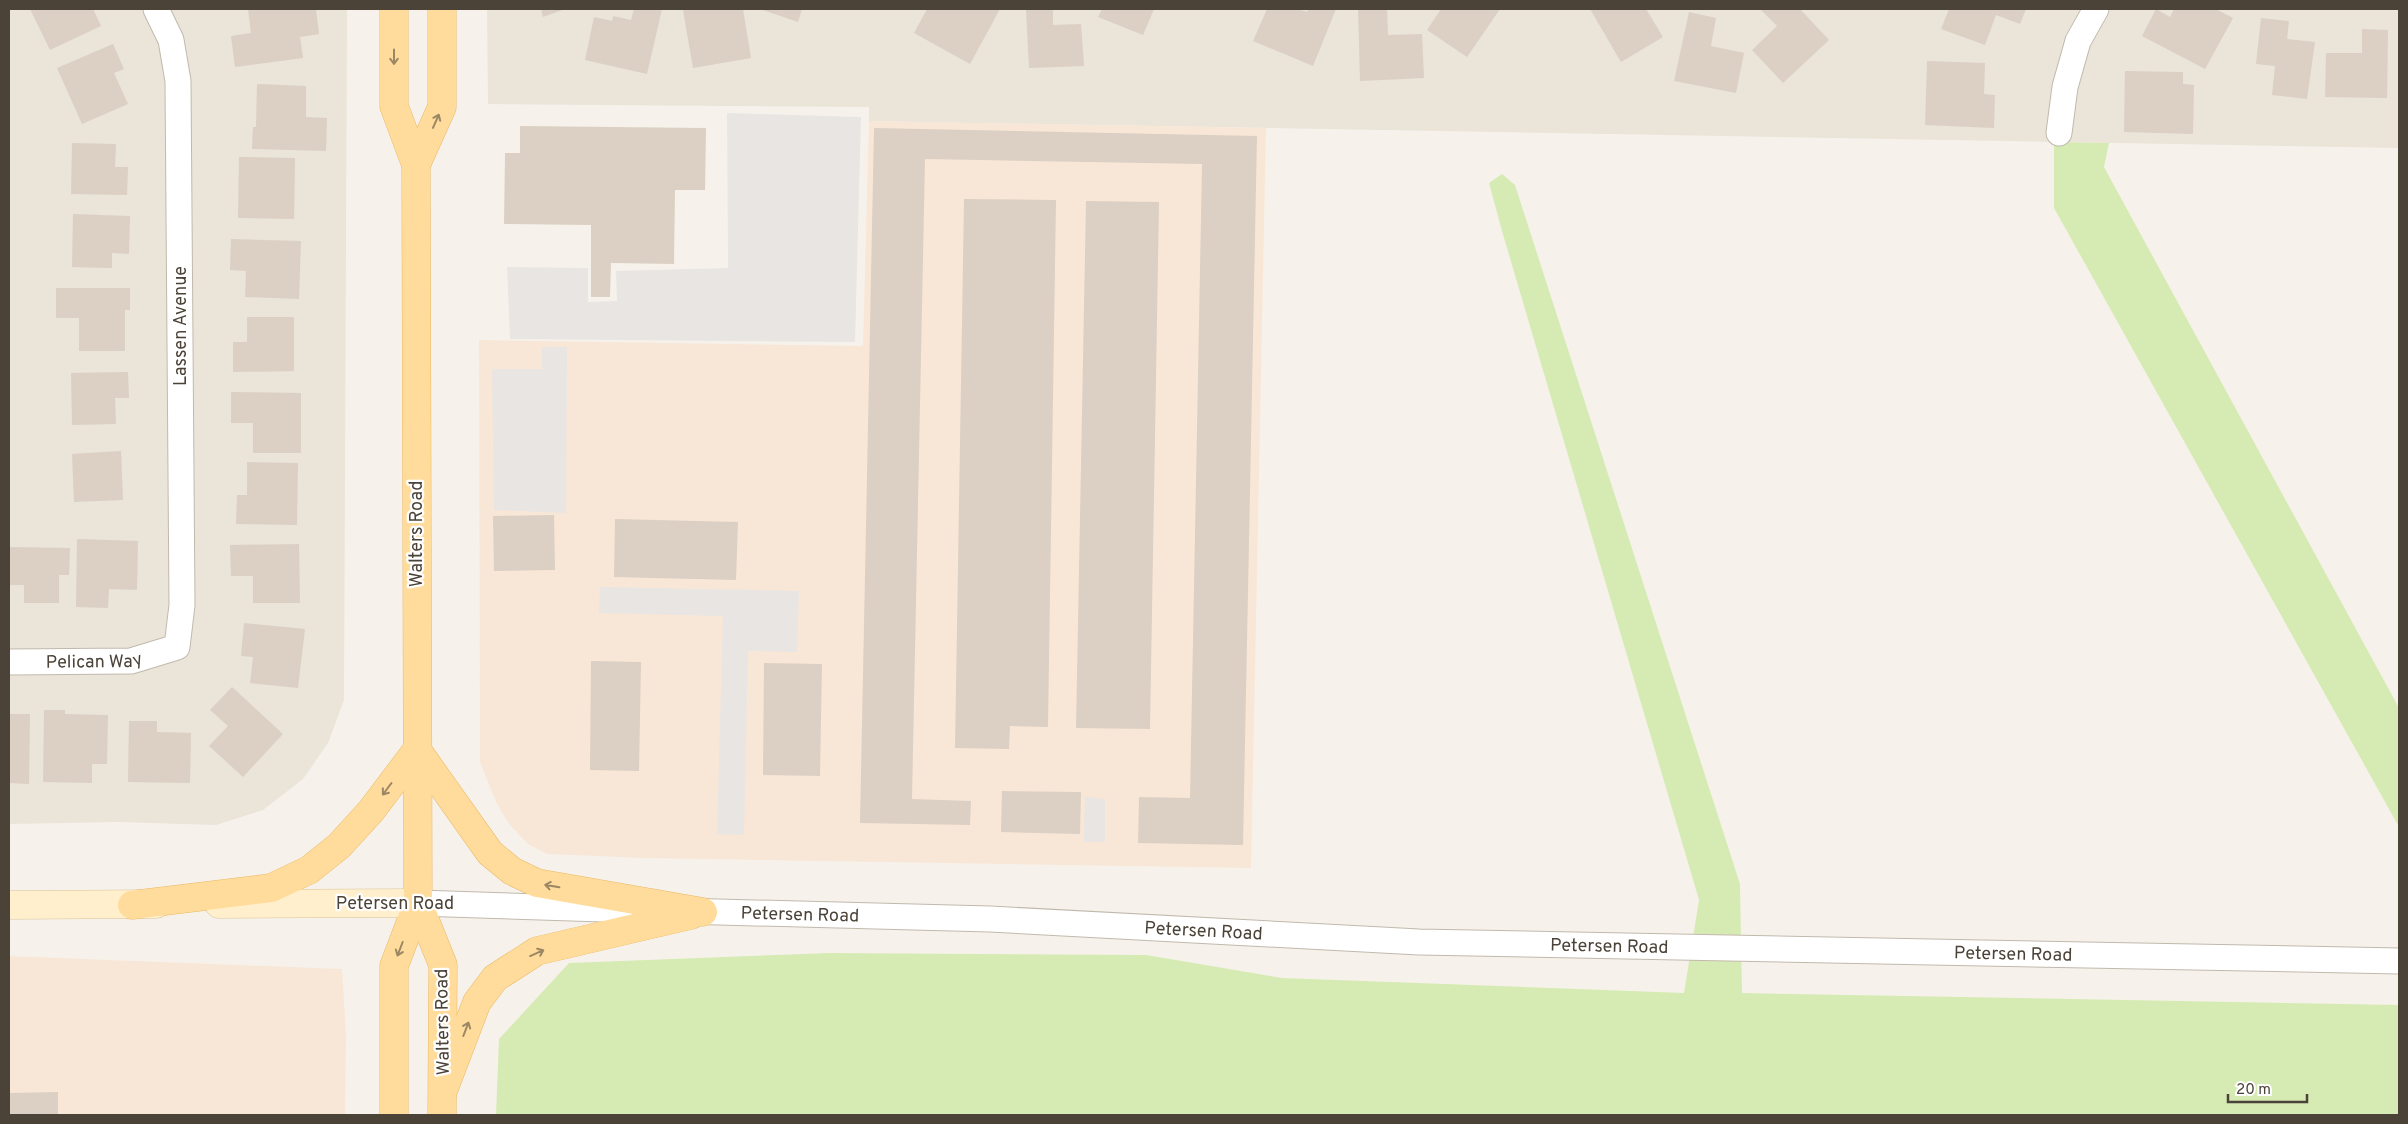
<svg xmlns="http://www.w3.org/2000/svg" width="2408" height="1124" font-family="Overpass,sans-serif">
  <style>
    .residential { fill: #eae4d9 }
    .commercial { fill: #f8e7d7 }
    .green { fill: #d6ebb3 }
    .parking { fill: #e8e5e3 }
    .building { fill: #dbd0c3 }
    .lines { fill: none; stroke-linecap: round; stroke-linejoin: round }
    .street-casing { stroke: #c2b9ad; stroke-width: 27 }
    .secondary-casing { stroke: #d8c39a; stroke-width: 29 }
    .primary-casing { stroke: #eab966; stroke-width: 29 }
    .street { stroke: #fff; stroke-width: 25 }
    .secondary { stroke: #ffefcc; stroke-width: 28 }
    .primary { stroke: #ffdc9b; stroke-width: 28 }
    .oneway { stroke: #9c8765 }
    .labels { text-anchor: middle; stroke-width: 4.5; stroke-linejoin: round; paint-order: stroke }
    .street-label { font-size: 18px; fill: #4b4238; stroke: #fff }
  </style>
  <rect width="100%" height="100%" fill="#f6f2eb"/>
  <g class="residential">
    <polygon points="9,9 347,9 344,700 328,743 303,779 263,810 216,825 118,822 9,824"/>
    <polygon points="487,9 2399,9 2399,148 869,121 869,107 488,104"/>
  </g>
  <g class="commercial">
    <polygon points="869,121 1266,128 1251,868 642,858 547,854 528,844 509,824 496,802 480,762 479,340 863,346"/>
    <polygon points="9,956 342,969 346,1035 345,1115 9,1115"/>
  </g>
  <g class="green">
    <polygon points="2054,142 2109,143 2104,167 2399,708 2399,827 2054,208"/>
    <polygon points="1502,174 1515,185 1740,884 1742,993 2399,1005 2399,1115 496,1115 499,1039 569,963 830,953 1146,955 1282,978 1684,993 1699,900 1502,231 1489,183"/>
  </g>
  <g class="parking">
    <polygon points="727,113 861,117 855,342 510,339 507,267 588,268 588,302 617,301 616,271 728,268"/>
    <polygon points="542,347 567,347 566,513 494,510 492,369 542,369"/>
    <polygon points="600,587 799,591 797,652 748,651 744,835 717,834 723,616 599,613"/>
    <polygon points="1085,797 1105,799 1105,842 1084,842"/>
  </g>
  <g class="building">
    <polygon points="30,9 93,9 101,26 50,50"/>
    <polygon points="248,9 316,9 319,34 300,37 303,58 235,67 231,36 251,33"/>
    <polygon points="541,9 565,9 543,17"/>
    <polygon points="634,9 662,9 647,74 585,60 594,17 612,21 613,16 631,20"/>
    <polygon points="743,9 751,58 693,68 683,10"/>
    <polygon points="760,9 802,9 798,22"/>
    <polygon points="927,9 968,10 1000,9 970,64 914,33"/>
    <polygon points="1026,9 1053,9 1053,25 1081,24 1084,66 1029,68"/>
    <polygon points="1102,9 1154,9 1143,35 1098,17"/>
    <polygon points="1267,9 1298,9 1307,12 1308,9 1336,9 1313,66 1253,41"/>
    <polygon points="1358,9 1387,9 1388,35 1422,34 1424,78 1360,81"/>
    <polygon points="1441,9 1500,9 1467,57 1427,30"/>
    <polygon points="1590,9 1646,9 1663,37 1621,62"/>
    <polygon points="1760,9 1800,9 1829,40 1783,83 1752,50 1777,26"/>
    <polygon points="1949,9 2026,9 2020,24 1996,15 1985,45 1941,29"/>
    <polygon points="2156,9 2170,17 2174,9 2216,9 2233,18 2205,69 2142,36"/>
    <polygon points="1689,12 1716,18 1711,46 1744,53 1736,93 1674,81"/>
    <polygon points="2261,18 2289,21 2287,39 2315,42 2307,99 2272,95 2275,66 2256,64"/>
    <polygon points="2362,29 2388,30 2387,98 2325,97 2326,53 2362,53"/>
    <polygon points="113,44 124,69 114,73 128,104 82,124 57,68"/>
    <polygon points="1927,61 1985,63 1984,94 1995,95 1994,128 1925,125"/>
    <polygon points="2125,71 2183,72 2183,84 2194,85 2193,134 2124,132"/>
    <polygon points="257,84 306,86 306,117 327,118 326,151 252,149 253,127 256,127"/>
    <polygon points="520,126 706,128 705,190 675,190 674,264 611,263 610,297 591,297 591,225 504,224 505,153 520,153"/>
    <polygon points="874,128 1257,136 1243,845 1138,843 1139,797 1190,798 1202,164 925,159 912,799 971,801 970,825 860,823"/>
    <polygon points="72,143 116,144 115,167 128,167 127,195 71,194"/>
    <polygon points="239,157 295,158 294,219 238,218"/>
    <polygon points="964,199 1056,200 1048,727 1010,726 1009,749 955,748"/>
    <polygon points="1086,201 1159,202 1150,729 1076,728"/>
    <polygon points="73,214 130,216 129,254 112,253 112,268 72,267"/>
    <polygon points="231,239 301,241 299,299 245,297 246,271 230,270"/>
    <polygon points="56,288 130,288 130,310 125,310 125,351 79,351 79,318 56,318"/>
    <polygon points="247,317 294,317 294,371 233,372 233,342 247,342"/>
    <polygon points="128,372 129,398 115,398 116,424 72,425 71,373"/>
    <polygon points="231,392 301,393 301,453 253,453 253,423 231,423"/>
    <polygon points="121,451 123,500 74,502 72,454"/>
    <polygon points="247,462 298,463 297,525 236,524 237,495 247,495"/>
    <polygon points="554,515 555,570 494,571 493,516"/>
    <polygon points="615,519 738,522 736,580 614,577"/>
    <polygon points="77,539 138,541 137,590 109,589 108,608 76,607"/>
    <polygon points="299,544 300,603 253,603 253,576 231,576 230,545"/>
    <polygon points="9,547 70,548 69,575 59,575 59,603 24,603 24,585 9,585"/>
    <polygon points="244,623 305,629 298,688 250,683 253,657 241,656"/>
    <polygon points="591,661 641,662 639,771 590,770"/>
    <polygon points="764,663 822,664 820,776 763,775"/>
    <polygon points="232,687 283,734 243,777 209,746 228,726 210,710"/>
    <polygon points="44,710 65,710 65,714 108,715 107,764 92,764 92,783 43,782"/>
    <polygon points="9,714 30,714 29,784 9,783"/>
    <polygon points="129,721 157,721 157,732 191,733 190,783 128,782"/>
    <polygon points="1002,791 1081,792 1080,834 1001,832"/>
    <polygon points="58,1092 58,1115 9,1115 9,1093"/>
  </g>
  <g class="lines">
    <g class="street-casing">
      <g id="street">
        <polyline points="2059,133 2065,87 2078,41 2096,9"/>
        <path id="s1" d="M9,662L131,661L177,647L182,605L178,81L171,40L156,9"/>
        <polyline points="418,903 635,910"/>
        <path id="s2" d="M682,911L990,919L1419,942L2399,961"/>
      </g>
    </g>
    <g class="secondary-casing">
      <g id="secondary">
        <polyline points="219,904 418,903"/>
        <polyline points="9,905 156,904"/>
      </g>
    </g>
    <g class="primary-casing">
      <g id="primary">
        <polyline points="416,165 442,107 442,9"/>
        <polyline points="417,750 490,853 512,871 537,883 703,912"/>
        <polyline points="418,903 443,965 442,1115"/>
        <polyline points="132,905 271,888 309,870 339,846 371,811 417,750"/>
        <polyline points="443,1091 477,1002 495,978 537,951 691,915"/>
        <polyline points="394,1115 394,966 418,903 416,165 394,106 394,9"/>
      </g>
    </g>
    <use href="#street" class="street"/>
    <use href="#secondary" class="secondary"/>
    <use href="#primary" class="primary"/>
  </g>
  <defs><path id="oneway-shaft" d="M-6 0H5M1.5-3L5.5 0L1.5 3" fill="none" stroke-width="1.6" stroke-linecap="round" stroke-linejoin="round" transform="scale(1.25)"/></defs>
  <g class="oneway">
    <use href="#oneway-shaft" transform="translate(394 57) rotate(90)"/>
    <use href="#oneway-shaft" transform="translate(436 121) rotate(-66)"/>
    <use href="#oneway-shaft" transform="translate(387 789) rotate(127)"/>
    <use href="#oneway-shaft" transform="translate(552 886) rotate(-170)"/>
    <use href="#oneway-shaft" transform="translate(400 949) rotate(111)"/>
    <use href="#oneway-shaft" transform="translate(537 953) rotate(-24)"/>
    <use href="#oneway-shaft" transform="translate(466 1029) rotate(-69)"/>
  </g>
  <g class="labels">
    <g class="street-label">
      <text transform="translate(180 326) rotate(-90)" y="6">Lassen Avenue</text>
      <text transform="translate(416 534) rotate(-90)" y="6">Walters Road</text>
      <text dy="6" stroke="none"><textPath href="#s1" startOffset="85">Pelican Way</textPath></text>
      <text x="395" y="909">Petersen Road</text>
      <text dy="6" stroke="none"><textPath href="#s2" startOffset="118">Petersen Road</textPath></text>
      <text dy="6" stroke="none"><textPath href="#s2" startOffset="522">Petersen Road</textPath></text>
      <text dy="6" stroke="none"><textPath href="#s2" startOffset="928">Petersen Road</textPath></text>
      <text dy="6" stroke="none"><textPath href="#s2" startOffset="1332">Petersen Road</textPath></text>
      <text transform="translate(442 1022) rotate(-91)" y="6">Walters Road</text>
    </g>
  </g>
  <rect width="2408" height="1124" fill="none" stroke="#4b4238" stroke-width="20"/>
  <path d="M2228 1094v8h79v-8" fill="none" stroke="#4b4238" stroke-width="2.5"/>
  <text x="2236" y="1094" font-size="15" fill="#4b4238" stroke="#ffffff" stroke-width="4" paint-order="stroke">20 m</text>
</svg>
